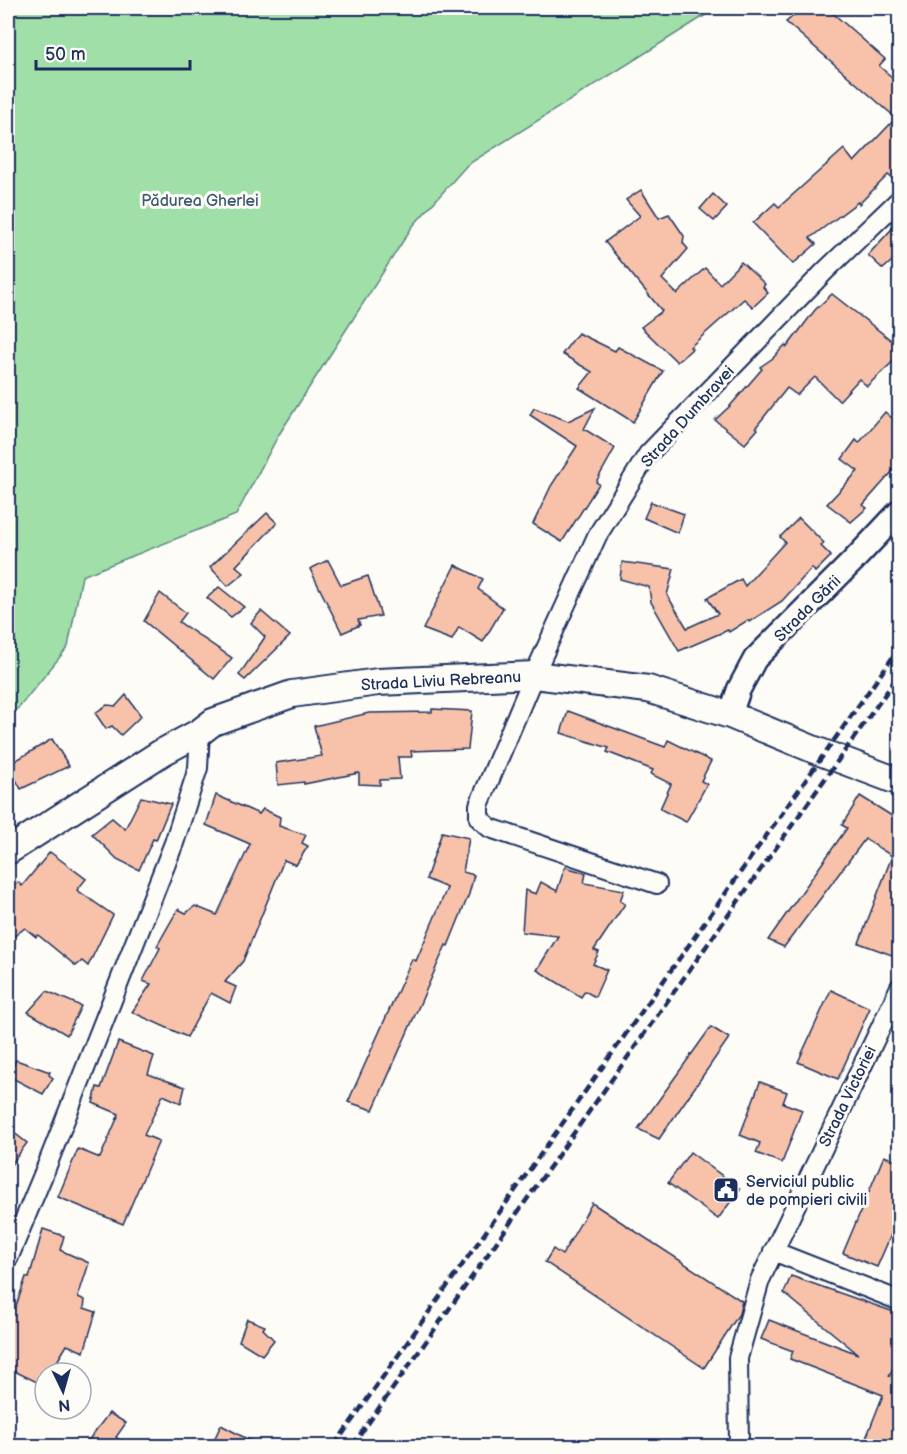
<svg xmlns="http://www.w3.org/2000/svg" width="907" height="1454" font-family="'Balsamiq Sans',sans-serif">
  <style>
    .green { fill: #a0dfa8; stroke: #5e8783; stroke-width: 1.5 }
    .building { fill: #f7c2a9; stroke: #1b2f5e; stroke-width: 1.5 }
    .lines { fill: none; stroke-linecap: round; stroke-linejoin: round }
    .minor-casing { stroke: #1b2f5e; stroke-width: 22 }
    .tertiary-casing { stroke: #1b2f5e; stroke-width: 27 }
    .secondary-casing { stroke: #1b2f5e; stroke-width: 30 }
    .minor { stroke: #fdfcf7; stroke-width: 18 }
    .tertiary { stroke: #fdfcf7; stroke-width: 22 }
    .secondary { stroke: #fdfcf7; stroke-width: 26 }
    .rail { stroke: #1b2f5e; stroke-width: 4.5; stroke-dasharray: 9 4.5; stroke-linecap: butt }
    .labels { text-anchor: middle; stroke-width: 6; stroke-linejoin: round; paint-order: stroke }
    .park-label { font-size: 16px; fill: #3c5b70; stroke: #fdfcf7 }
    .street-label { font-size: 16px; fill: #1b2f5e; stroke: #fdfcf7 }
    .poi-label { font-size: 16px; fill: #1b2f5e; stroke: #fdfcf7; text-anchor: start }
  </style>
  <rect width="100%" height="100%" fill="#fdfcf7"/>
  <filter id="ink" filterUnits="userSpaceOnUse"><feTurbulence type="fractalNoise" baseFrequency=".0167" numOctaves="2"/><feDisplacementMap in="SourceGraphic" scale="12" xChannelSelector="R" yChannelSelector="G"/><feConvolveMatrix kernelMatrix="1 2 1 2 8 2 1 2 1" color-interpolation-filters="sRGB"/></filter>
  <g filter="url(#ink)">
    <polygon class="green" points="8,8 717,8 467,165 412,227 278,436 236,515 82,576 68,647 8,721"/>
    <g class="building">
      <polygon points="803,8 827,8 885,59 879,66 900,84 900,185 888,175 859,204 858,202 810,238 816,244 793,264 753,223 775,203 779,207 844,149 854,162 896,118 786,22"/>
      <polygon points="641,190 659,218 669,214 684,236 683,243 688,249 662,279 677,294 705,268 720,284 741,262 765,284 763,287 768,293 753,307 744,299 690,347 692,349 677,362 641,327 662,311 605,242 640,216 626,200"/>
      <polygon points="713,194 727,207 714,221 700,209"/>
      <polygon points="900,220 900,254 883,269 868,255"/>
      <polygon points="832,294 891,340 900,333 900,355 867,386 859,379 839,401 815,377 797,395 787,388 756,427 758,429 745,444 715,420 730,406 762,369 760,367 773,358 785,345 787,347 815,310"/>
      <polygon points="578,333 615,351 618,347 663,371 633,422 579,388 592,372 562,354"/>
      <polygon points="534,408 568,421 595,408 584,429 615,448 596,482 599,484 562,542 533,524 551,486 577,446 530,415"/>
      <polygon points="885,412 900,425 900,463 863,505 867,508 851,522 827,504 858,471 842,459 856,440 859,443"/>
      <polygon points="651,502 684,514 678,533 644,518"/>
      <polygon points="267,513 277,523 236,566 244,573 228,586 210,567"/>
      <polygon points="799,518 824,543 821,546 831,556 815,572 812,568 782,601 749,622 748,620 729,632 728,630 679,651 651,602 649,587 620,579 622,562 674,569 667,595 687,628 718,614 707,598 741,579 745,586 785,542 780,537"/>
      <polygon points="328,560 341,585 368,576 381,616 358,620 360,625 342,633 310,569"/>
      <polygon points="455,565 483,579 478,589 503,608 483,642 459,627 452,640 423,629"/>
      <polygon points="219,587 244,607 231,617 207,598"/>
      <polygon points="160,593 186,613 179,622 232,658 214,679 144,621"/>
      <polygon points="261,611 290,636 245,680 239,675 265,637 251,623"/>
      <polygon points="126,695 141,716 121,735 112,726 106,729 95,713 107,705 116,706"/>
      <polygon points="432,709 472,711 468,749 411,751 412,757 398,757 400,779 380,780 380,785 359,784 359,773 304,784 304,782 278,785 276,763 322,756 314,726 369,713 432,712"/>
      <polygon points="568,711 665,747 668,740 711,761 701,781 707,784 686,822 660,809 671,784 651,774 653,770 607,752 609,748 561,733"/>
      <polygon points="52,739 69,766 21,789 8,765"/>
      <polygon points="216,795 259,814 263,809 280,817 279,826 306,835 302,843 308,846 296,865 284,860 243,961 225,982 236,987 230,1003 211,993 187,1037 132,1012 151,984 143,981 160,948 157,946 178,909 186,913 195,906 217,915 250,844 206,825"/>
      <polygon points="860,796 900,821 900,958 859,943 892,856 865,839 784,947 768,940 847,828 842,825"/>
      <polygon points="141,797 171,804 156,840 153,839 139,870 117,859 92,834 112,818 125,829"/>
      <polygon points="442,832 469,838 463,872 474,875 469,894 448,946 446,945 373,1110 348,1102 412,959 416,961 447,888 426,879"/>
      <polygon points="50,852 86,879 77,890 113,915 88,966 82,961 76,966 38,935 36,937 25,928 8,941 8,892 18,882 22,886"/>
      <polygon points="565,867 586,873 584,883 624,890 620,901 625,904 594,950 599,952 593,964 607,970 595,997 585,991 581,997 537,970 558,936 522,932 525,890 536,894 541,882 557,891"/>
      <polygon points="831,990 870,1008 838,1079 798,1062"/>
      <polygon points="47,991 81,1006 67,1035 28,1012"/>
      <polygon points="711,1027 729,1038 659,1139 638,1129"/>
      <polygon points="118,1042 154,1056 148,1074 185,1087 181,1103 163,1095 144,1135 159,1141 123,1224 58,1197 78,1149 100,1158 119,1114 93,1103 97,1087 101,1088"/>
      <polygon points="16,1060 50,1072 49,1075 53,1078 43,1094 8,1076"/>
      <polygon points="760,1082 787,1092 783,1103 802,1110 782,1163 756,1153 760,1143 740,1135"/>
      <polygon points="8,1128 27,1143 8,1169"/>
      <polygon points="690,1152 740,1189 718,1219 668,1183"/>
      <polygon points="884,1156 900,1162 900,1214 877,1267 843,1253"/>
      <polygon points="592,1203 742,1301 739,1314 704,1368 545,1262 553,1249 562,1255"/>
      <polygon points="43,1229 64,1236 60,1250 89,1263 78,1297 85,1300 84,1308 96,1312 84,1352 67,1345 50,1373 45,1373 43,1385 8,1368 8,1316 13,1305 16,1306 26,1277 29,1278"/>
      <polygon points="791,1276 900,1314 900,1351 889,1377 900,1356 900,1446 863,1446 883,1395 790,1359 793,1351 761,1339 769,1320 858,1354 784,1293"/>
      <polygon points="247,1319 265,1326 263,1329 274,1340 262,1355 239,1341"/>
      <polygon points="109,1413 126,1423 116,1437 127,1446 84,1446"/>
      <polygon points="221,1425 260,1446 211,1446"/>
    </g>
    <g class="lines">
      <g class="minor-casing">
        <g id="minor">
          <polyline points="657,884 490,828 479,818 479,805 534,675 597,536 648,454 825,271 900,199"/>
          <polyline points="773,1251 900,1301"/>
          <polyline points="8,1259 46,1168 174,843 198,768 200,732"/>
          <polyline points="739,1446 738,1358 760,1280 900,987"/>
        </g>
      </g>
      <g class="tertiary-casing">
        <polyline id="tertiary" points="730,715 739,689 755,659 853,561 900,511"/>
      </g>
      <g class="secondary-casing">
        <polyline id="secondary" points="8,851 161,753 200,732 213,722 292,694 378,682 534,675 648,689 730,715 815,750 900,782"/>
      </g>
      <use href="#minor" class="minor"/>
      <use href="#tertiary" class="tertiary"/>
      <use href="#secondary" class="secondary"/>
      <g class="rail">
        <polyline points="334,1446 900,647"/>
        <polyline points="352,1446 900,673"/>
      </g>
    </g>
  </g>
  <defs>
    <g id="civic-square" transform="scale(1.35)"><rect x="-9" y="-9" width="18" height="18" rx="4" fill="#1b2f5e" stroke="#fdfcf7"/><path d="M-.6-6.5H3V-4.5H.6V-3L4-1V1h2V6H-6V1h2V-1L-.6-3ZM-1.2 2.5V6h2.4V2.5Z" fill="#fff"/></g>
  </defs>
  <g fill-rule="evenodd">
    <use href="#civic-square" x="726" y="1190"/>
  </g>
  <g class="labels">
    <g class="park-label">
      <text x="200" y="206">Pădurea Gherlei</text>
    </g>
    <g class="street-label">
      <text transform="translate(687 416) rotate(-48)" y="6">Strada Dumbravei</text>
      <text transform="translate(807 608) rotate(-45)" y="6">Strada Gării</text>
      <text transform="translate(441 680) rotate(-3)" y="6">Strada Liviu Rebreanu</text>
      <text transform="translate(847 1096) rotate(-64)" y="6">Strada Victoriei</text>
    </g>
    <g class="poi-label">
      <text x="746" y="1187">Serviciul public<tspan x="746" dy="18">de pompieri civili</tspan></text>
    </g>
  </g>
  <rect width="907" height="1454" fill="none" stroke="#fdfcf7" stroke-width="30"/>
  <rect x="15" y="15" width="877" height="1424" fill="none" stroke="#1b2f5e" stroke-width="2" filter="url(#ink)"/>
  <g transform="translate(63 1391) rotate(175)"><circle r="28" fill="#fdfcf7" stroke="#a3aaba" stroke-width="1.5"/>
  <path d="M0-4.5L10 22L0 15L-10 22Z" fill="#1b2f5e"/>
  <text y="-9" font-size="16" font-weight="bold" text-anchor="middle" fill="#1b2f5e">N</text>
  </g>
  <path d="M36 60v9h154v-9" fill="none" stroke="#1b2f5e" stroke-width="3"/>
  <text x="45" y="60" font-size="18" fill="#1b2f5e" stroke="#fdfcf7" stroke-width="4.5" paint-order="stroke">50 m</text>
</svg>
